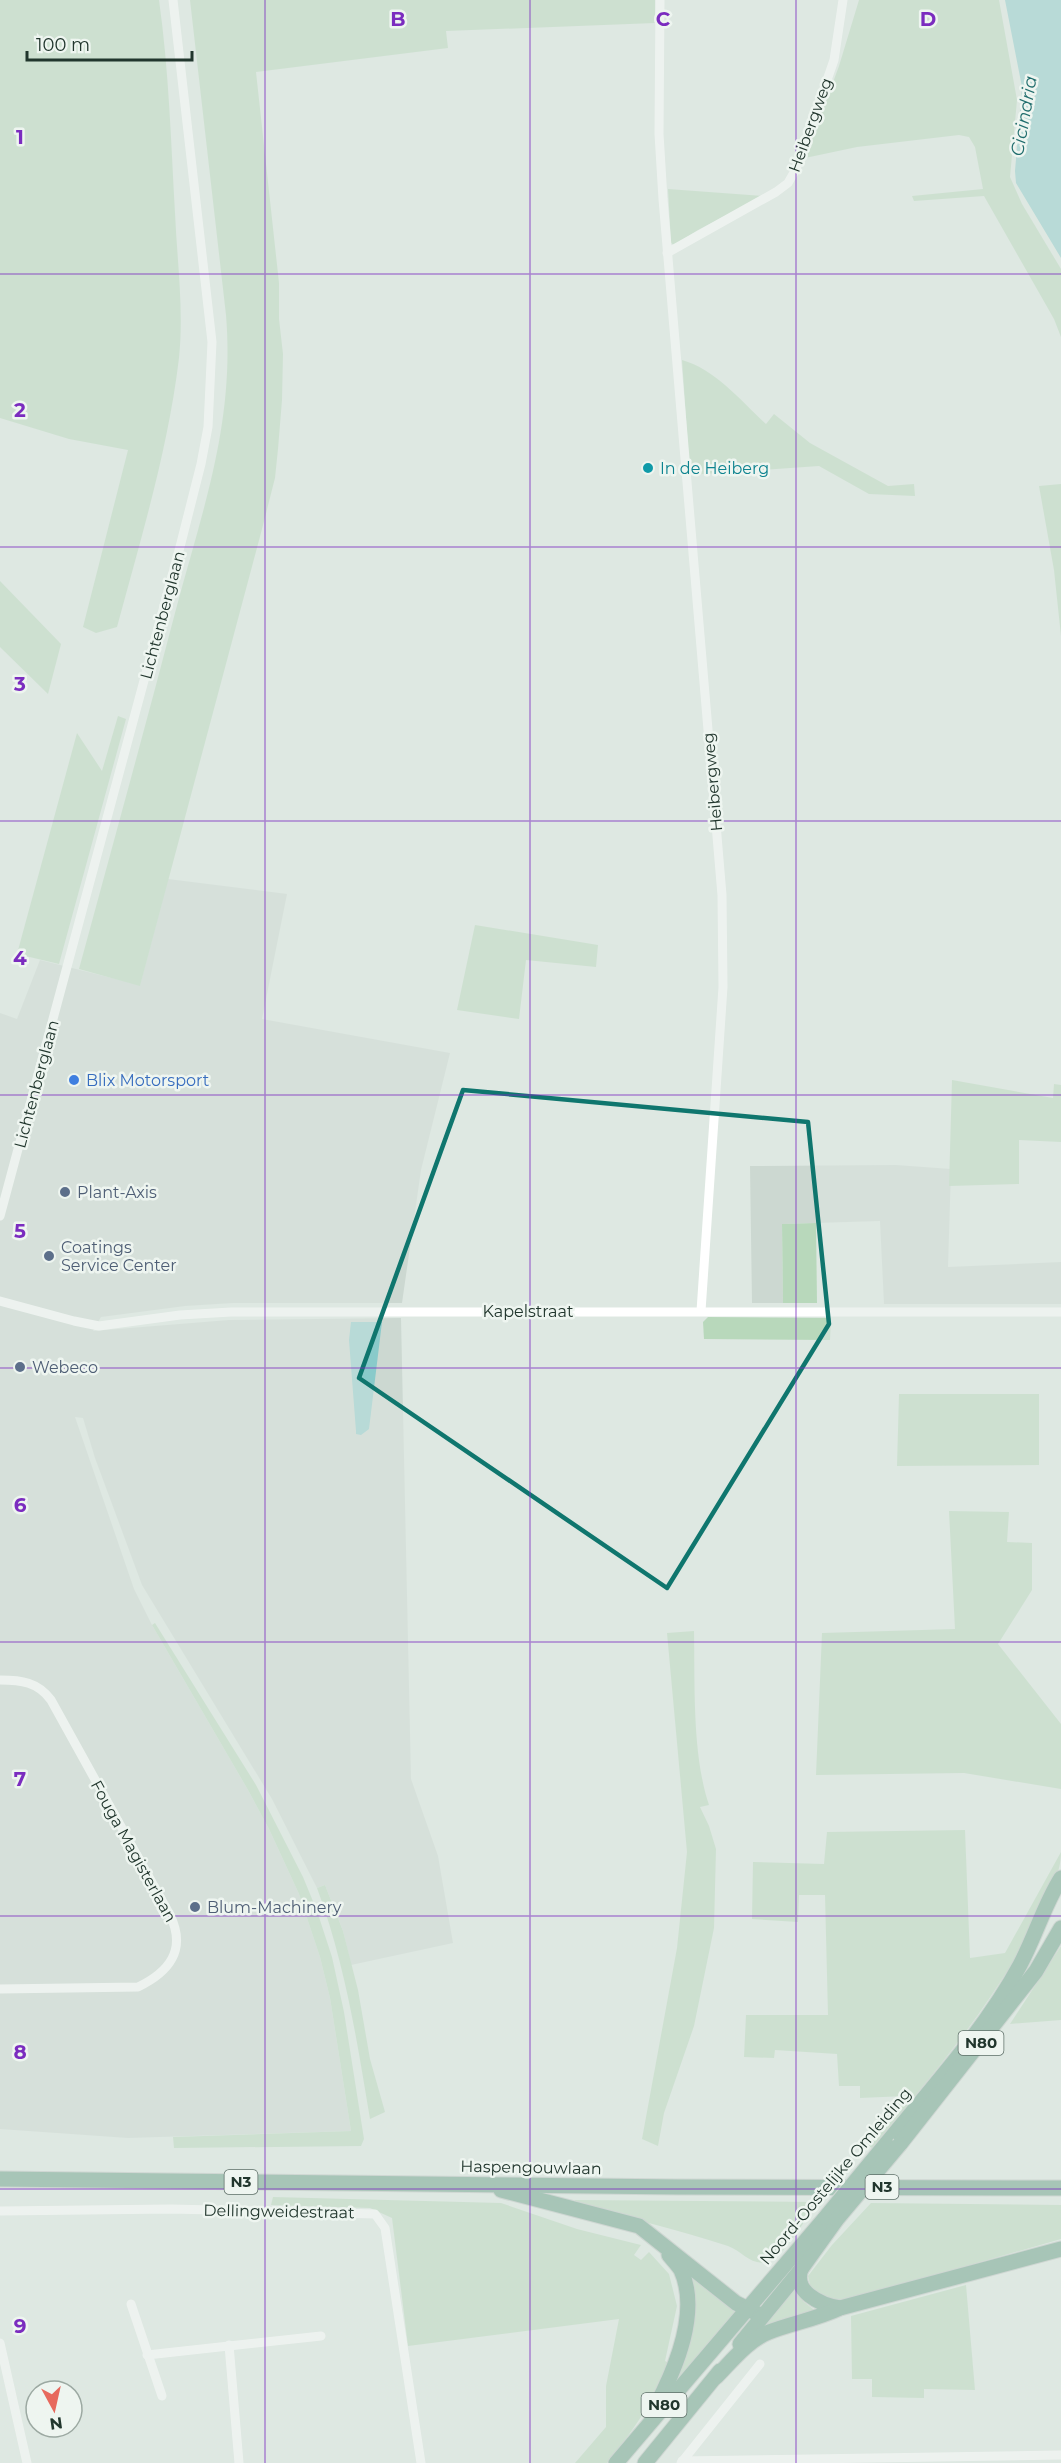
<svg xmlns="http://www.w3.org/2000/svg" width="1061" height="2463" font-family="Montserrat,sans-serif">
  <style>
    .built { fill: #ccd8d1 }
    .green { fill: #b8d8bb }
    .water { fill: #89caca }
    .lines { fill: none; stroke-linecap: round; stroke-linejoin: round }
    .primary-casing { stroke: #bcc3c0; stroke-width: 17 }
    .minor { stroke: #fff; stroke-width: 9 }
    .primary { stroke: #659b84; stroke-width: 15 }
    .primary-bridge-casing { stroke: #bcc3c0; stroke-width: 17; stroke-linecap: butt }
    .primary-bridge { stroke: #659b84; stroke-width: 15 }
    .marked { fill: none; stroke: #0f766e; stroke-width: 4.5; stroke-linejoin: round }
    .grid { fill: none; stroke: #7b2cbf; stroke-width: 1.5; stroke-opacity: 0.55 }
    .culture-dot { fill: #0f9aa8; stroke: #eef5f0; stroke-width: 2 }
    .shop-dot { fill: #3f7fe0; stroke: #eef5f0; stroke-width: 2 }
    .service-dot { fill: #5c6f8a; stroke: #eef5f0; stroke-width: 2 }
    .labels { text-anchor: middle; stroke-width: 5; stroke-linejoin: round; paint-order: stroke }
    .shield { fill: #eef5f0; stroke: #5e6f68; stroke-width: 1.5 }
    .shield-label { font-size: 15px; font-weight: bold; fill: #21362d }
    .street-label { font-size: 16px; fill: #21362d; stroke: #eef5f0 }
    .culture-label { font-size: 16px; fill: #0d838f; stroke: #eef5f0; text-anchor: start }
    .shop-label { font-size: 16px; fill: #366cbe; stroke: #eef5f0; text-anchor: start }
    .service-label { font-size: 16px; fill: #4e5e75; stroke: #eef5f0; text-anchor: start }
    .water-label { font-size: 18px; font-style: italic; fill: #206d6d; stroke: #eef5f0 }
    .grid-label { font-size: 20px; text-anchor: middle; font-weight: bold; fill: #7b2cbf; stroke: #eef5f0; stroke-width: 5; stroke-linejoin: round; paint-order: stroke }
  </style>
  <rect width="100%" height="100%" fill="#dee8e2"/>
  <g class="built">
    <polygon points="168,879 287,894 262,1019 450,1053 421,1170 402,1303 233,1303 185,1306 101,1317 93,1331 229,1320 401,1318 411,1779 438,1856 453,1943 351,1965 343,1931 325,1885 317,1888 272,1799 142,1585 95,1458 83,1418 75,1417 134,1589 152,1625 248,1790 269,1829 299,1894 320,1957 330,1998 351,2131 128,2138 0,2129 0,1013 17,1019 40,960 140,985"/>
    <polygon points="896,1165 951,1169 948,1267 1061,1262 1061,1304 884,1304 880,1221 782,1224 783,1303 752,1303 750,1166"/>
  </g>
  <g class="green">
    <path d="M0,0H159C169,71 171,142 175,213C177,260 184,310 179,358C168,450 141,538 117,627L96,633L83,627L128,450L69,439L0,418Z"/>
    <path d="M190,0H655V23L446,31L448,48L256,72L279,283V319L283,354L282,400L278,449L275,478L262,529L140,986L79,969C111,851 144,732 175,613C202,511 235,424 226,315Z"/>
    <polygon points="859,0 999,0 1017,100 1010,177 1022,204 1061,269 1061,337 1054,319 984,196 914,201 912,196 983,189 975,147 969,137 959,135 857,147 805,158 839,66"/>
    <polygon points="668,189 763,196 698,230 674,245 671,243"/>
    <path d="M682,360C715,369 741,401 766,424L774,414L810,443L888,486L914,484L915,496L869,494L819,466L690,475Z"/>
    <polygon points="1061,484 1061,636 1054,570 1039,486"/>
    <polygon points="0,581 61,644 48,694 0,647"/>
    <polygon points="118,716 126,719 59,964 17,954 77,733 102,771"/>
    <polygon points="475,925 598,945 596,967 526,960 519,1019 457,1010"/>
    <polygon points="952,1080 1053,1098 1054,1084 1061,1085 1061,1142 1019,1140 1019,1184 949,1186"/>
    <polygon points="816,1223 817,1303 783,1303 782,1224"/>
    <polygon points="708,1317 831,1318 830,1340 704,1339 703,1322"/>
    <polygon points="899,1394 1039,1394 1039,1465 897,1466"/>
    <polygon points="949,1511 1009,1512 1007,1542 1032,1543 1032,1590 998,1644 1061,1724 1061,1789 964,1773 816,1775 822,1633 955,1629"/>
    <polygon points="155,1623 256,1785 303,1877 317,1911 332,1957 344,2012 364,2139 361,2146 174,2148 173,2137 351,2131 330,1998 320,1957 299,1894 269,1829 248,1790 152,1625"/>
    <path d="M694,1631C695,1683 692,1755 709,1805L700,1807L709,1826L716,1849L714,1928L694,2026L664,2113L658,2146L642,2139L677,1948L687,1852L667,1633Z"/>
    <path d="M965,1830L970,1958L1005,1953L1061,1852C1061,1874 1051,1887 1042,1907C1000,1997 935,2072 872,2148L866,2144L906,2096L860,2098V2086H839L837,2054L775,2050L774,2058L744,2057L746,2015H828L825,1895H799L798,1922L752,1919L753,1862L824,1864L827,1832Z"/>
    <path d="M325,1885L343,1931L358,1990L370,2059L385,2112L370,2119C357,2041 345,1963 317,1888Z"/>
    <polygon points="1061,1946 1061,2020 1010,2024"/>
    <path d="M273,2197L501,2203L577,2229L641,2245L634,2255L641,2260L649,2252L669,2274L677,2306L665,2361L669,2363C654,2401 633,2431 607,2463H575L606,2427V2386L619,2319L408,2346L392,2218L370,2208L271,2205Z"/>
    <path d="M575,2200H577L819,2202C805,2217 787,2254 769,2261C753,2268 742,2251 728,2246C679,2230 630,2218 580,2206L576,2205Z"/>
    <polygon points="871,2203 1061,2205 1061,2239 925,2278 854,2301 839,2303 811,2289 808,2276 832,2245"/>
    <polygon points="688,2271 737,2309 671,2388"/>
    <polygon points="794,2285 804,2302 817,2312 761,2330"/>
    <polygon points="966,2285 975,2390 924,2389 924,2398 872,2397 872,2379 852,2379 851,2316"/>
  </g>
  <g class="water">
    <polygon points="1005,0 1061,0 1061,258 1016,183 1015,171 1022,87"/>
    <polygon points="351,1322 382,1322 369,1429 361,1435 356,1434 356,1431 349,1340"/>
  </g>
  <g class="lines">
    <g class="primary-casing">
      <g id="primary">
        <path d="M886,2144C933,2086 985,2030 1020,1965C1035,1937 1044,1905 1061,1878"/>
        <polyline points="900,2144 1036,1971 1061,1928"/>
        <polyline points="0,2179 677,2187 1061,2188"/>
        <polyline points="501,2190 639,2226 736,2303 762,2316"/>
        <path d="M802,2267C790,2291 821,2305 840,2308"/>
        <polyline points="740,2344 799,2272 837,2219"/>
        <path d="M716,2377C731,2362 748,2340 769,2332C792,2323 817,2319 840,2308L1061,2249"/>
        <path d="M656,2406C676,2368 700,2312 681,2270C678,2265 673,2260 669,2255"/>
        <polyline points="616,2463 825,2218"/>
        <polyline points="645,2463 720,2371"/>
      </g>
    </g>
    <g class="minor">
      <polyline points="660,0 659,134 663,199 722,895 723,987 701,1311"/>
      <polyline points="667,253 776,192 788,183 796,169 834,60 843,0"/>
      <polyline points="0,1216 181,543 201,464 208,427 212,342 173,0"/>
      <polyline points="0,1301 74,1321 99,1326 180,1315 231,1312 1061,1312"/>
      <path d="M0,1680C21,1680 38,1682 51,1700L170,1915C187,1950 169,1972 138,1987L0,1989"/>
      <polyline points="0,2211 171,2209 375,2214 385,2228 421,2463"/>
      <polyline points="131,2304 162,2396"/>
      <polyline points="0,2343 27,2463"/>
      <polyline points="229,2345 239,2463"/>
      <polyline points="147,2355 321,2336"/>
      <polyline points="682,2461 1061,2455"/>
      <polyline points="681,2463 760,2364"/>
    </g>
    <use href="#primary" class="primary"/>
    <g class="primary-bridge-casing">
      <g id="primary-bridge">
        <polyline points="825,2218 886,2144"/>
        <polyline points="837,2219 900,2144"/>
      </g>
    </g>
    <use href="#primary-bridge" class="primary-bridge"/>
  </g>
  <path d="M0 0H1061V2463H0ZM463,1090L808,1122L829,1324L667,1588L359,1378Z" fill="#dee8e2" fill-opacity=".55" fill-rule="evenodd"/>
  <path class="marked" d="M463,1090L808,1122L829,1324L667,1588L359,1378Z"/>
  <path class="grid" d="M265,0V2463M530,0V2463M796,0V2463M0,274H1061M0,547H1061M0,821H1061M0,1095H1061M0,1368H1061M0,1642H1061M0,1916H1061M0,2189H1061"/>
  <circle class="culture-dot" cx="648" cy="468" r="6"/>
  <circle class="shop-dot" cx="74" cy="1080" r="6"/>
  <g class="service-dot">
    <circle cx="65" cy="1192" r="6"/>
    <circle cx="49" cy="1256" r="6"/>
    <circle cx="20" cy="1367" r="6"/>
    <circle cx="195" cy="1907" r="6"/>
  </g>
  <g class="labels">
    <g class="shield">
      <rect x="958.5" y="2031" width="45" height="24" rx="4.5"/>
      <rect x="224.5" y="2170" width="33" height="24" rx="4.5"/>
      <rect x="865.5" y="2175" width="33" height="24" rx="4.5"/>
      <rect x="641.5" y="2393" width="45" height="24" rx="4.5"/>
    </g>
    <g class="shield-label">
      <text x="981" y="2048">N80</text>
      <text x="241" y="2187">N3</text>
      <text x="882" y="2192">N3</text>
      <text x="664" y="2410">N80</text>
    </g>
    <g class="street-label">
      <text transform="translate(810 125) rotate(-70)" y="6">Heibergweg</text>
      <text transform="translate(162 615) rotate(-75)" y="6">Lichtenberglaan</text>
      <text transform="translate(712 782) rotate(-95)" y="6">Heibergweg</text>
      <text transform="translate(36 1084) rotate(-75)" y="6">Lichtenberglaan</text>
      <text x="528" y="1317">Kapelstraat</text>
      <text transform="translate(134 1851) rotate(61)" y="6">Fouga Magisterlaan</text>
      <text transform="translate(531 2167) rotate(1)" y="6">Haspengouwlaan</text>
      <text transform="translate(835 2176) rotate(-50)" y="6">Noord-Oostelijke Omleiding</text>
      <text transform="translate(279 2211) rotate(1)" y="6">Dellingweidestraat</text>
    </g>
    <g class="culture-label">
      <text x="660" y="474">In de Heiberg</text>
    </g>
    <g class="shop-label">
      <text x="86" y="1086">Blix Motorsport</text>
    </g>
    <g class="service-label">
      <text x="77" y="1198">Plant-Axis</text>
      <text x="61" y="1253">Coatings<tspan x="61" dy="18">Service Center</tspan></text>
      <text x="32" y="1373">Webeco</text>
      <text x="207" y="1913">Blum-Machinery</text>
    </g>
    <g class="water-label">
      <text transform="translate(1024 116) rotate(-80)" y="6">Cicindria</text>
    </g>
  </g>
  <g class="grid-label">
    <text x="398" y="26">B</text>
    <text x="663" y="26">C</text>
    <text x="928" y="26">D</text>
    <text x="20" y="144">1</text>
    <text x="20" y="417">2</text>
    <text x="20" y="691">3</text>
    <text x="20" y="965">4</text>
    <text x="20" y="1238">5</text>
    <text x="20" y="1512">6</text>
    <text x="20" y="1786">7</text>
    <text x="20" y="2059">8</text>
    <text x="20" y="2333">9</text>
  </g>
  <g transform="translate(54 2409) rotate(172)"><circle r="28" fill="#eef5f0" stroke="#9ca9a2" stroke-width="1.5"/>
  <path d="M0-4.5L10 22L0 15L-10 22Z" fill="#e7695d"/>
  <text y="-9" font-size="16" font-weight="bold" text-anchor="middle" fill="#21362d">N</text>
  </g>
  <path d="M27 51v9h165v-9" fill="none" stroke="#21362d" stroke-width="3"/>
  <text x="36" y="51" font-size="18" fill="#21362d" stroke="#eef5f0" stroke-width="4.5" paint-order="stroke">100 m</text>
</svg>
